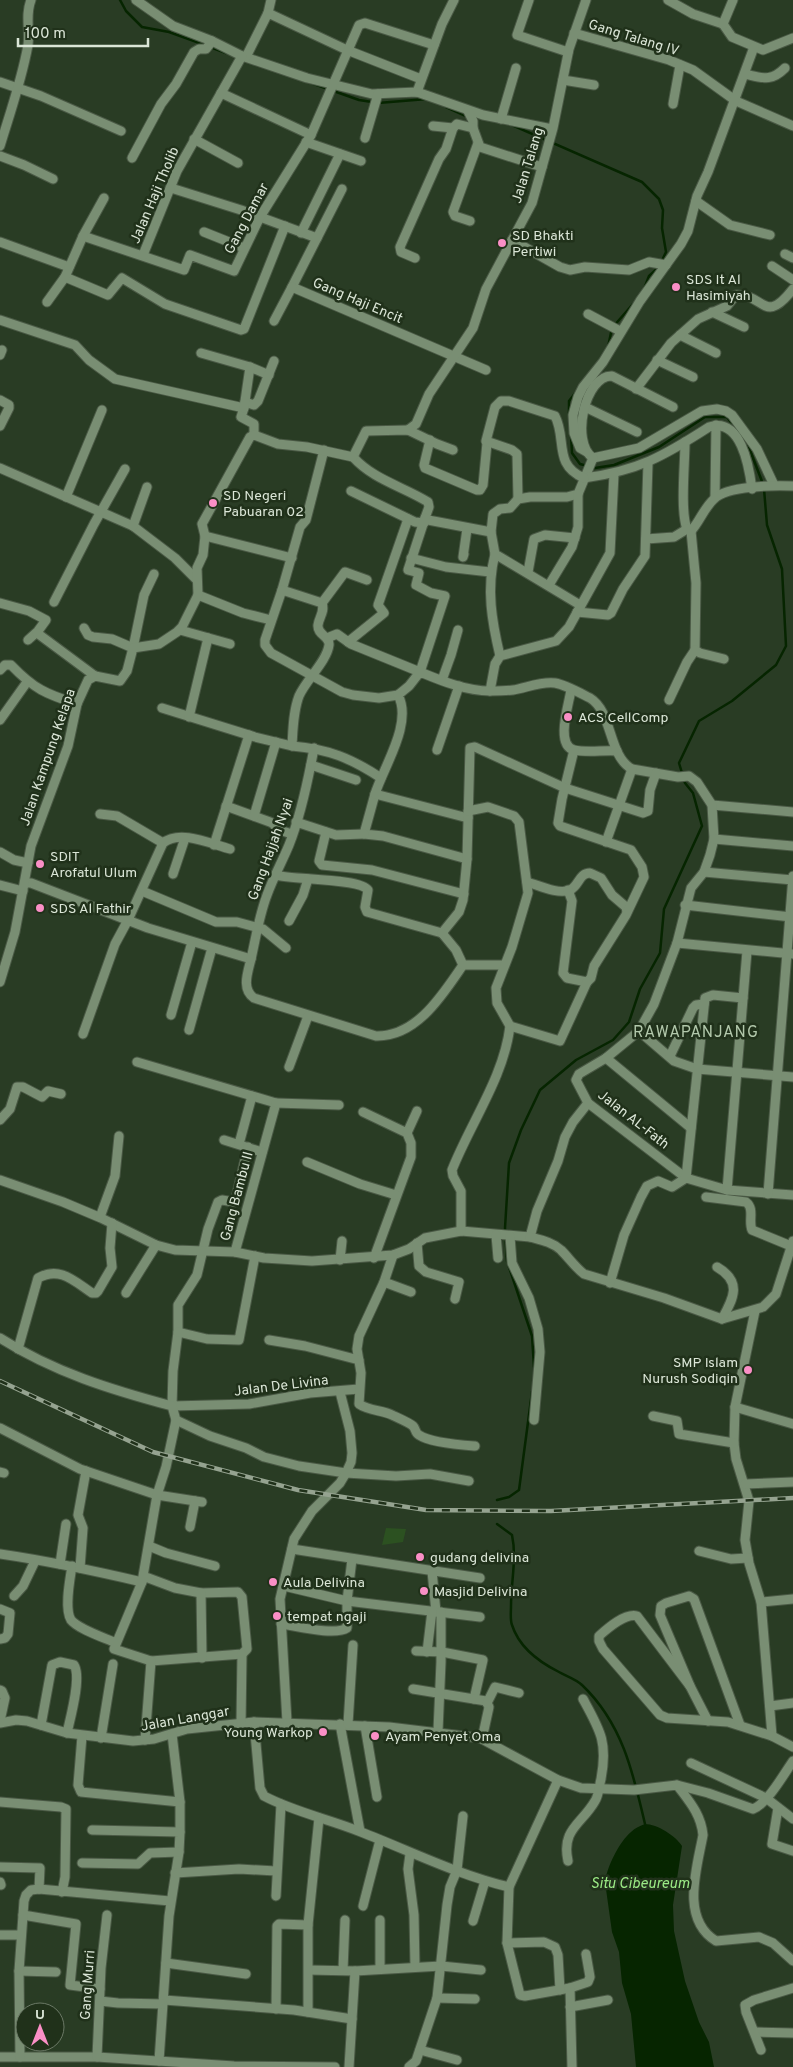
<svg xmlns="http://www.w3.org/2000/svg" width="793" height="2067" font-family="Overpass,sans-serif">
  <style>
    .green { fill: #2c5121 }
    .water { fill: #062500 }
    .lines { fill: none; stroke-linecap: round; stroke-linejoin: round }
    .stream { stroke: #062500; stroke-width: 2.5 }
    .minor-casing { stroke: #4a5945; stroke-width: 11 }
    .minor { stroke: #798e73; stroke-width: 9 }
    .rail-casing { stroke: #95a390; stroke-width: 4.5 }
    .rail { stroke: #20311a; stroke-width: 2.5; stroke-dasharray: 8; stroke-linecap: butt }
    .poi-dot { fill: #fa8fc6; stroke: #20311a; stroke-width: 2 }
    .labels { text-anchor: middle; stroke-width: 5; stroke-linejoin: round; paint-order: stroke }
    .street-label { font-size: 14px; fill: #dbe6d7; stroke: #20311a }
    .poi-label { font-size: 14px; fill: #dbe6d7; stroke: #20311a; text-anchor: start }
    .water-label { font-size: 15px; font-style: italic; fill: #9bea85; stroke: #20311a }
    .quarter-label { font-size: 16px; letter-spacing: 1px; fill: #b2c8ab; stroke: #20311a }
  </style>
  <rect width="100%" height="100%" fill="#293c24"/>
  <polygon class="green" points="386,1528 406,1529 403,1542 382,1545"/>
  <path class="water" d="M645,1824C657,1824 676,1836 682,1846L673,1905L674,1931L685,1981L699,2022L709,2042L714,2067H636L631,2014L622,1983L619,1952L612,1932L605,1882C607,1867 619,1842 631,1832C635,1828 640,1826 645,1824Z"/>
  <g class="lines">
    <g class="stream">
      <polyline points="120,0 126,11 142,27 169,32 205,45"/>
      <polyline points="210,47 226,53"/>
      <polyline points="311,83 359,100 372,102"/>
      <polyline points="378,103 427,99"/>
      <polyline points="446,107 468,117"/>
      <polyline points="507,123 642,182 659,199 663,210 662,228 666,252 659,267 649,276 644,289"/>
      <polyline points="608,347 612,328 633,304"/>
      <polyline points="569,415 569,401 576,392"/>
      <polyline points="571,435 572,453 580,464 595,468 614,465 659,447 705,417 727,417 748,445 763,484"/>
      <polyline points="534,1367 532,1336 507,1261 505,1228 509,1163 521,1130 540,1090 576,1060 613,1040 629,1022 640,989 660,953 664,909 702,826 693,793 685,783 679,763 699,721 732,701 776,665 786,646 782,569 767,525 764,489"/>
      <polyline points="497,1500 509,1497 519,1490 532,1392"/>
      <path d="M497,1524L512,1535C517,1558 511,1582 511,1606C511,1612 510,1620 512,1625C519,1647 539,1662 559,1672C566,1676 576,1679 582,1685C622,1723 633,1772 645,1824"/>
    </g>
    <g class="minor-casing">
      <g id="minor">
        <polyline points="136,0 173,26 212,41 242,56 307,78 372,94 417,92 483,115 552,129"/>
        <polyline points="529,0 517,35 568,52"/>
        <polyline points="668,0 693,14 723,24"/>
        <polyline points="268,13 271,0"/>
        <polyline points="723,24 732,37 763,50 793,38"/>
        <polyline points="723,24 733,0"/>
        <polyline points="574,33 669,60 693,70 736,101 793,126"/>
        <polyline points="246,57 268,13 347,50 421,79"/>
        <path d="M745,74C763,78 771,82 785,68"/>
        <polyline points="563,80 594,85"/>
        <polyline points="0,82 41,96 121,131"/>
        <polyline points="417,92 442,24 454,0"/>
        <polyline points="221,93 311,135"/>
        <polyline points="673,104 680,65"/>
        <polyline points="468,111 473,121 473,128 480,147 542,167"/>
        <polyline points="501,119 516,68"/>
        <polyline points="433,126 453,128"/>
        <polyline points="365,138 378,94"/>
        <polyline points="194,139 238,163"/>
        <polyline points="306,142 361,161"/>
        <path d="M0,146C10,113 22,79 28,45C30,29 25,15 31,0"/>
        <polyline points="0,156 24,165 53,179"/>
        <polyline points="132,158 161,104 176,84 194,52 199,49 206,49 212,41"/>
        <polyline points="171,188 241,210 317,238"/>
        <polyline points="342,189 292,287 486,370"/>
        <polyline points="104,198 83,236 184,270 190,255 234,271 260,217 311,135 359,25 365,23 434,45"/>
        <polyline points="696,201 730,225 770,235"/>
        <polyline points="470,221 455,216 453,212 478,143"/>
        <polyline points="204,232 244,248"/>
        <polyline points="301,233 340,154"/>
        <polyline points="512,240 560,267 570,270 585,267 629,270 649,262 666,265"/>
        <polyline points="0,242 69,267"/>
        <polyline points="785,254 793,258"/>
        <polyline points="143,255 177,171 242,56"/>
        <polyline points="415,258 401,252 400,247 439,159 446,149 453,128 457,124 473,128"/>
        <polyline points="772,266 793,280"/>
        <polyline points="65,277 108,295 122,278 165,304 241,330 244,329 285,226"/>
        <polyline points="47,302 65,277 83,236"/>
        <polyline points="712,312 744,327"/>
        <polyline points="588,314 620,331"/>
        <polyline points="0,320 75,345 89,360 115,379 244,408 241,417 254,424 254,435"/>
        <polyline points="274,321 292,287"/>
        <polyline points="680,335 716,353"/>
        <polyline points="201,353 250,367 269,375"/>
        <polyline points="0,355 2,350"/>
        <polyline points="657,360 693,377"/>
        <path d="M636,389L671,343L698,319L727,306L736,295C765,294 764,326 793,289"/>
        <polyline points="0,400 9,405 9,408 0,426"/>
        <polyline points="245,402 254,405 258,401 274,361"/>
        <polyline points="585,407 637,432"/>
        <path d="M673,407L612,376C585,375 570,442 593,458L639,448L702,411L717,409L726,411L732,415L757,449L774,485"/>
        <polyline points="244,408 250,367"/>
        <polyline points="408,430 416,424 429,394 473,328 486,289 532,203 553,128 569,49 586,0"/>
        <polyline points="430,440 424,465 425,468 477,490 480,490 483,485 487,443"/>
        <path d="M685,442C685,463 680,511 687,529"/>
        <polyline points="587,452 580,448 574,433 573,415 578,397 583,387 603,362 640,301 681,244 688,231 697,196 708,172 754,47"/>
        <path d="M353,457C374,480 402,486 428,502L429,507L425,518L428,520L491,532L493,514L500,509L510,508L518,499L530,497H567L578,494L593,458"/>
        <polyline points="353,457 366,431 408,430 437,444 453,450"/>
        <polyline points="0,468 133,526 175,558 196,579"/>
        <path d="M584,478C638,471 664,456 709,427C741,417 749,466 752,489"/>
        <polyline points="351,491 415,522 424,523"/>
        <polyline points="66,497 102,410"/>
        <polyline points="715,497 716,425"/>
        <path d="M518,499L517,454L512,450L486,441L495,407L501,401H509L555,416C567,439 553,465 584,478"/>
        <polyline points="133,526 147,487"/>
        <polyline points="691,531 696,583 695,650 700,653 724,659"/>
        <polyline points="491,532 495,554 580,605"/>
        <polyline points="205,536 292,558"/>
        <path d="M646,539L674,537L687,529L691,531C700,521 704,508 714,499C726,486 775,485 793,486"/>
        <polyline points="464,554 463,557 467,529"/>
        <path d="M495,554C486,589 492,622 500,656"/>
        <polyline points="411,558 446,567 490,572"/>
        <polyline points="528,572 534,539 545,535 575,538"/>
        <polyline points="549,585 572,547 578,527 578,494"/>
        <polyline points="282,590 300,527 306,520 324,450"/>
        <polyline points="198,595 243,613 271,620"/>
        <polyline points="54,602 94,524 125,469"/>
        <polyline points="0,603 29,611 46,620 38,631 28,640"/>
        <polyline points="322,603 345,572 367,580"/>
        <polyline points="577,612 608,615 611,613 623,589 645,556 648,463"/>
        <polyline points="84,628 88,635 93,637 112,639 133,648 144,595 154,574"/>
        <polyline points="180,630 230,644"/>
        <polyline points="37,633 95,676"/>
        <polyline points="327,638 337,634 351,644 420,672 445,596 431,593 416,585 419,573 408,570 425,518"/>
        <polyline points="348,642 384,613 378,605 408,519"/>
        <path d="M0,670L5,665H11C34,689 46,694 77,704"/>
        <polyline points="442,680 451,655 458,630"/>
        <path d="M571,690C569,704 555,745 574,750C587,753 603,750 617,751"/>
        <polyline points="490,691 495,664 500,656 556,641 569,627 610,553 614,474"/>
        <polyline points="669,700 687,662 695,650"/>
        <polyline points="162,708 255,737 292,746"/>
        <polyline points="189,717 208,638"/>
        <polyline points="0,720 27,682"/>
        <polyline points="437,750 459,686"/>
        <polyline points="311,765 356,780"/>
        <path d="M381,778C351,758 328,749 292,746C293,730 293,712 299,696C306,680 327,661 329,645C330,636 317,635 318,625C319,617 325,612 322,603L282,590L265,640V645L271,653L342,692L353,695L379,698L398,695"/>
        <polyline points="375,794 364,834 383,836 467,859"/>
        <polyline points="712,805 793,812"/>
        <polyline points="226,806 270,822 274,824 276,829 292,834"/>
        <polyline points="100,814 117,816 163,843"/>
        <polyline points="254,816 276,742"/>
        <path d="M468,818L375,794C384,766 413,723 398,695L409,686L420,672C442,681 466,691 490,691C498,691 506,691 513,690C526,688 541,681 555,683C566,685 580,693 590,698C613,712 608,756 632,769L678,777L689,776L697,782L712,805L714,839L710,855L704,872L691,888L677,943L654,1004L639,1031L606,1058L579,1074L576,1080L588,1103L686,1178L727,1190L793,1195"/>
        <polyline points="296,822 336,835 364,834"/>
        <polyline points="326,832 319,861 322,865 372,870 464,894"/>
        <polyline points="714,839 793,846"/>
        <polyline points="606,842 632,769"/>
        <polyline points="214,845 249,735"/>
        <polyline points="0,852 14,860 28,863"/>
        <polyline points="704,872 793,880"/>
        <polyline points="173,874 185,838"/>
        <path d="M275,875C293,880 360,878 368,890L365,907L367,912L442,933"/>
        <path d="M527,882C538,885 558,895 570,890C579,886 579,873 590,873L601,878L612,895L626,907L627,912"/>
        <path d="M25,883H31L148,928L251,959C248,972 241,989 254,998L376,1036C417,1037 443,994 463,965"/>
        <polyline points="0,885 23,891"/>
        <polyline points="568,890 572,901 563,973 567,978 587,982 591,978 594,966 626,915 644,877 642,867 631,850 560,826 558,823 562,799 574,750"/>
        <polyline points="142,891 216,922 237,922 263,929 286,948"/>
        <polyline points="685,905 791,917"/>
        <polyline points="289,921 303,895 308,879"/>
        <polyline points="442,933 459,912 463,900 467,859 470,748 475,747 565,788 643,813 648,811 650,790 656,773"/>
        <polyline points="442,933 456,950 463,965 504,965"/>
        <polyline points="677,943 793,954"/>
        <path d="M251,959C256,937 259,916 267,895C273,878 282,862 289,845C301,815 308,781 314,748"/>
        <polyline points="0,982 15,932 31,846 68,746 77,704 88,680 95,676 120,681 127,671 133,648 159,644 177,632 182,627 198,595 197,568 203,555 205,536 202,524 250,437 254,435 278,444 307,447 353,457"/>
        <polyline points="171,1015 192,942"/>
        <polyline points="510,1026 560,1041 587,982"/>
        <polyline points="189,1030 212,948"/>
        <polyline points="639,1031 674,1061 697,1069 793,1077"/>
        <path d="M83,1034L115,944L128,920L163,843C180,829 211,844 230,849"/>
        <polyline points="670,1056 693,1008 696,1005 704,1004"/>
        <polyline points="606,1058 691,1128"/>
        <polyline points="137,1062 276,1103 235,1252"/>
        <polyline points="289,1067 308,1016"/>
        <polyline points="276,1103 339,1105"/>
        <polyline points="363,1112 407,1133 411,1143 411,1157 374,1258"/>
        <polyline points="0,1120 10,1109 17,1087 23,1087 42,1097 48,1091 61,1094"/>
        <polyline points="407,1133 417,1111"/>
        <polyline points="224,1140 262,1152"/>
        <polyline points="239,1144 252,1096"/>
        <polyline points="248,1147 236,1198 234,1202 222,1200 218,1202 208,1229 197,1275 178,1305 178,1332 173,1371 172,1406 249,1404 310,1393 359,1389"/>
        <polyline points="307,1162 360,1184 396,1195"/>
        <polyline points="0,1180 63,1202 101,1218 156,1245 175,1250 235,1252 264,1258 312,1261 393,1255 409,1249 425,1238 461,1231 530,1237 537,1211 558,1161 565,1137 573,1122 588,1103"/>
        <polyline points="727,1190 747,951"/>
        <polyline points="768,1194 793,876"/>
        <path d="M706,1197L746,1202C755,1209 748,1221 752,1230L791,1246"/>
        <polyline points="100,1217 115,1176 119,1136"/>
        <path d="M461,1231V1191L453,1176L452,1170C471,1122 504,1077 510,1026L497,1003L496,988L512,947L528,893L519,822L514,816L488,807L468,811"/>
        <polyline points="496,1235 498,1258"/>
        <polyline points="510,1236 512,1263 529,1298 538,1329 540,1352 534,1420"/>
        <path d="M530,1237C541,1240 552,1242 561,1250C569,1258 575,1267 584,1274L664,1298L722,1319L763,1307L776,1294L793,1241"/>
        <polyline points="417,1243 419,1266 426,1272 459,1282 455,1299"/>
        <path d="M393,1255L384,1282L359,1336L357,1349L361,1373L359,1404C369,1411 382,1410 392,1415C396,1417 410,1423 413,1426C416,1429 415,1433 419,1435C431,1443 461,1445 475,1446"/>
        <polyline points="340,1260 342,1241"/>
        <path d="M717,1267C743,1282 733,1299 722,1319"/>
        <polyline points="384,1282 411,1292"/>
        <polyline points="610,1283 624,1235 641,1197 647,1186 658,1181 672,1187 686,1178 705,998 713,995 743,998"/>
        <polyline points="126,1293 156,1245"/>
        <polyline points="755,1311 735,1407 734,1443 736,1459 749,1501 745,1540 749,1563 761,1602 772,1736"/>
        <polyline points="178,1332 207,1339 239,1340 255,1256"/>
        <path d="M0,1338C53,1372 112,1390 172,1406L176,1420L210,1436L246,1448L264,1457L299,1466L346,1473L396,1476L430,1474L469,1481"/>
        <polyline points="269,1340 305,1346 359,1360"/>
        <path d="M18,1349L38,1278C60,1266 74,1281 92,1293H96L98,1291L112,1267L110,1248L112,1223"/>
        <polyline points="735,1407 793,1424"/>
        <polyline points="653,1416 677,1421 679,1434 734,1443"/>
        <polyline points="0,1428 80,1469 157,1495 202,1502"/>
        <polyline points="0,1472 4,1473"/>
        <polyline points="745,1484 793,1482"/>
        <polyline points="190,1527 195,1501"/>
        <polyline points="149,1546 166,1553 215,1566"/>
        <polyline points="292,1549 480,1578"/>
        <polyline points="699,1551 731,1559 748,1558"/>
        <path d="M0,1554C48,1561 95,1571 142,1582"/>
        <polyline points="60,1564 66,1524"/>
        <path d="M72,1566C70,1579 64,1609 71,1620C78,1629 105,1638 116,1643"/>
        <polyline points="80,1568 83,1528 78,1515 86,1471"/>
        <polyline points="432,1571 436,1612"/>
        <polyline points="143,1576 175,1588 201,1593 238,1592 242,1597 247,1649 242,1654 151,1661 114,1649 142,1582 157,1495 166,1467 176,1420"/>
        <polyline points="284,1586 347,1601 480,1617"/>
        <polyline points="201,1593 202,1658"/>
        <polyline points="14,1596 23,1586 35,1561"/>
        <polyline points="761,1602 793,1599"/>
        <polyline points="0,1609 10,1613 8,1634 5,1638 0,1639"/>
        <path d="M281,1624C296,1626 335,1636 347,1628V1601L352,1559"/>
        <polyline points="416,1651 442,1652 483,1660 474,1699"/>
        <polyline points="427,1652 432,1611"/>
        <path d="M690,1686L637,1616C625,1613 608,1628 599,1636V1641L603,1649L660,1715L667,1718L728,1722L772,1736L793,1747"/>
        <polyline points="413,1689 486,1701 489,1707 482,1739"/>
        <polyline points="0,1690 2,1691 5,1698 0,1721"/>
        <polyline points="487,1703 495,1687 519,1693"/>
        <polyline points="770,1706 793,1703"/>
        <polyline points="708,1721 690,1686 660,1615 661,1606 666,1603 689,1596 694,1599 740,1725"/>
        <path d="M254,1722L260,1788L264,1796C294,1812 329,1819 361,1832C410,1851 458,1875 509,1887"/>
        <polyline points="287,1722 280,1599 294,1539 312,1511 340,1483 346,1473 351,1462 352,1453 350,1431 340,1392"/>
        <path d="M0,1723L16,1720L27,1721L67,1733L133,1741L154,1739L187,1729L254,1722L389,1727L480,1738L558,1780L581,1788L634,1790L677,1785C689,1801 701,1814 703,1835C697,1868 680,1919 716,1941L759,1937L773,1943L793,1961"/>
        <polyline points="241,1723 242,1654"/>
        <polyline points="340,1724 360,1831"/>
        <polyline points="348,1724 353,1645"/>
        <path d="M41,1725L52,1665L60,1662L74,1665C82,1677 70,1719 67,1733"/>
        <polyline points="365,1726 377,1797"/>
        <polyline points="438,1731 441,1662 441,1612"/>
        <polyline points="172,1734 180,1802 180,1832"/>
        <polyline points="82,1736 78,1785 81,1792 180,1802"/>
        <polyline points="101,1738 113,1664"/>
        <polyline points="145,1740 151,1661"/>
        <polyline points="691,1763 766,1798 793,1819"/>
        <polyline points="558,1780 509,1887 507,1943 520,1995 525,1996 570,1988 588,1982 590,1977 586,1954"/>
        <path d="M677,1785L708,1793L753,1809C767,1804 784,1774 793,1761"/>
        <polyline points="0,1802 61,1807 66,1809 65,1877 62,1892"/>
        <polyline points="778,1808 772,1844 793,1851"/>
        <polyline points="92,1830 180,1832 179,1852 169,1916 159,2061"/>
        <polyline points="410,1854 408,1869 414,1915 415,1967"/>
        <path d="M568,1861C561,1829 582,1824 595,1801C599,1795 599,1786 601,1779C608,1742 600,1730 583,1699"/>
        <polyline points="82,1863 138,1864 150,1853 179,1852"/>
        <polyline points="0,1867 40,1868 39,1889"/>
        <polyline points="175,1873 239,1869 276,1871"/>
        <polyline points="0,1882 1,1885"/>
        <polyline points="276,1896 281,1804"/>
        <polyline points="363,1906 380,1840"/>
        <polyline points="23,1915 76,1924 70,1985 100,1989"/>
        <polyline points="473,1921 485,1881"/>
        <polyline points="0,1935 21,1935"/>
        <polyline points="507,1943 544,1942 555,1947 558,1955 560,1990"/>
        <polyline points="166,1963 246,1974"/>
        <polyline points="380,1969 380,1920"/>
        <polyline points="309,1970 355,1971 441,1966 481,1970"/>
        <polyline points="343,1970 345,1920"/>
        <polyline points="19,1971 56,1972"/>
        <polyline points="570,1988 572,2067"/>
        <polyline points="437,1998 475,1999"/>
        <polyline points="164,2000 294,2010 352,2019"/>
        <polyline points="100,2001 118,2003 163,2004"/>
        <polyline points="570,2007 608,2000"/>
        <polyline points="276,2009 277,1926 279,1924 308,1925"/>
        <polyline points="308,2012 308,1925 319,1818"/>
        <polyline points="755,2032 793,2033"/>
        <polyline points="420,2050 457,2060"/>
        <polyline points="761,2050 746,2012 745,2005 754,2000 793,1988"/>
        <polyline points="0,2057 97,2057 234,2066 335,2067"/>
        <polyline points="20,2057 19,1971 24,1901 26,1895 31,1890 39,1889 170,1901"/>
        <polyline points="97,2057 101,1968 107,1915"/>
        <polyline points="349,2067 355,1971"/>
        <polyline points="409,2067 416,2061 437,1998 447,1905 450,1887 457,1870 463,1816"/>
      </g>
    </g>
    <use href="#minor" class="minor"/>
    <g class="rail-casing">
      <polyline id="rail" points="0,1381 153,1452 298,1490 426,1510 551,1511 793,1498"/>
    </g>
    <use href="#rail" class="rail"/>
  </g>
  <g class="poi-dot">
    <circle cx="502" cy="243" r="5"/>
    <circle cx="676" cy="287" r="5"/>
    <circle cx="213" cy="503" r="5"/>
    <circle cx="568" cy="717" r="5"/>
    <circle cx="40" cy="864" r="5"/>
    <circle cx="40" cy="908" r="5"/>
    <circle cx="748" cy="1370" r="5"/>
    <circle cx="420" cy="1557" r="5"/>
    <circle cx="273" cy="1582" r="5"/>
    <circle cx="424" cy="1591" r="5"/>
    <circle cx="277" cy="1616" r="5"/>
    <circle cx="323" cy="1732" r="5"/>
    <circle cx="375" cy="1736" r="5"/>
  </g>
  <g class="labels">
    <g class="street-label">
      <text transform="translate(634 37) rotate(17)" y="5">Gang Talang IV</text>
      <text transform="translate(527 165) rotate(-73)" y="5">Jalan Talang</text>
      <text transform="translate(154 195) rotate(-67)" y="5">Jalan Haji Tholib</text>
      <text transform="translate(246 218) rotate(-62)" y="5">Gang Damar</text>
      <text transform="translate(358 300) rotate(23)" y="5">Gang Haji Encit</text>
      <text transform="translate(47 757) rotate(-71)" y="5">Jalan Kampung Kelapa</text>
      <text transform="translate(270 849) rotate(-70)" y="5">Gang Hajjah Nyai</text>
      <text transform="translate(634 1119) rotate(38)" y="5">Jalan AL-Fath</text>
      <text transform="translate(236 1196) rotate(-75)" y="5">Gang Bambu II</text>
      <text transform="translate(281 1385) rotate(-7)" y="5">Jalan De Livina</text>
      <text transform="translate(185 1718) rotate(-10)" y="5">Jalan Langgar</text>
      <text transform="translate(87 1985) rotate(-86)" y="5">Gang Murri</text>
    </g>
    <g class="poi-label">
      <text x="512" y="240">SD Bhakti<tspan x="512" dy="16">Pertiwi</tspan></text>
      <text x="686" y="284">SDS It Al<tspan x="686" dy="16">Hasimiyah</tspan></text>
      <text x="223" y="500">SD Negeri<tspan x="223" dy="16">Pabuaran 02</tspan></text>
      <text x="578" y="722">ACS CellComp</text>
      <text x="50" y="861">SDIT<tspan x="50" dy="16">Arofatul Ulum</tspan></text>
      <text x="50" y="913">SDS Al Fathir</text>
      <text x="738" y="1367" text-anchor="end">SMP Islam<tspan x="738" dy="16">Nurush Sodiqin</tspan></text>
      <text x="430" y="1562">gudang delivina</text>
      <text x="283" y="1587">Aula Delivina</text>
      <text x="434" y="1596">Masjid Delivina</text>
      <text x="287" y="1621">tempat ngaji</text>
      <text x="313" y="1737" text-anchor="end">Young Warkop</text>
      <text x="385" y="1741">Ayam Penyet Oma</text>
    </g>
    <g class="water-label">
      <text x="640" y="1888">Situ Cibeureum</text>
    </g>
    <g class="quarter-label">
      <text x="696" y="1037">RAWAPANJANG</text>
    </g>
  </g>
  <g transform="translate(40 2027)"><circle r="24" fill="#20311a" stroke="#6b7966"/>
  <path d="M0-4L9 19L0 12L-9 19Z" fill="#fa8fc6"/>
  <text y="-8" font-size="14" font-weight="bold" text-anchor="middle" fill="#dbe6d7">U</text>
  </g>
  <path d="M18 38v8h130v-8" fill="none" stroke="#dbe6d7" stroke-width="2.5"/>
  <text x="25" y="38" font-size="15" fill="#dbe6d7" stroke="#20311a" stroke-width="4" paint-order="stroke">100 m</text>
</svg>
